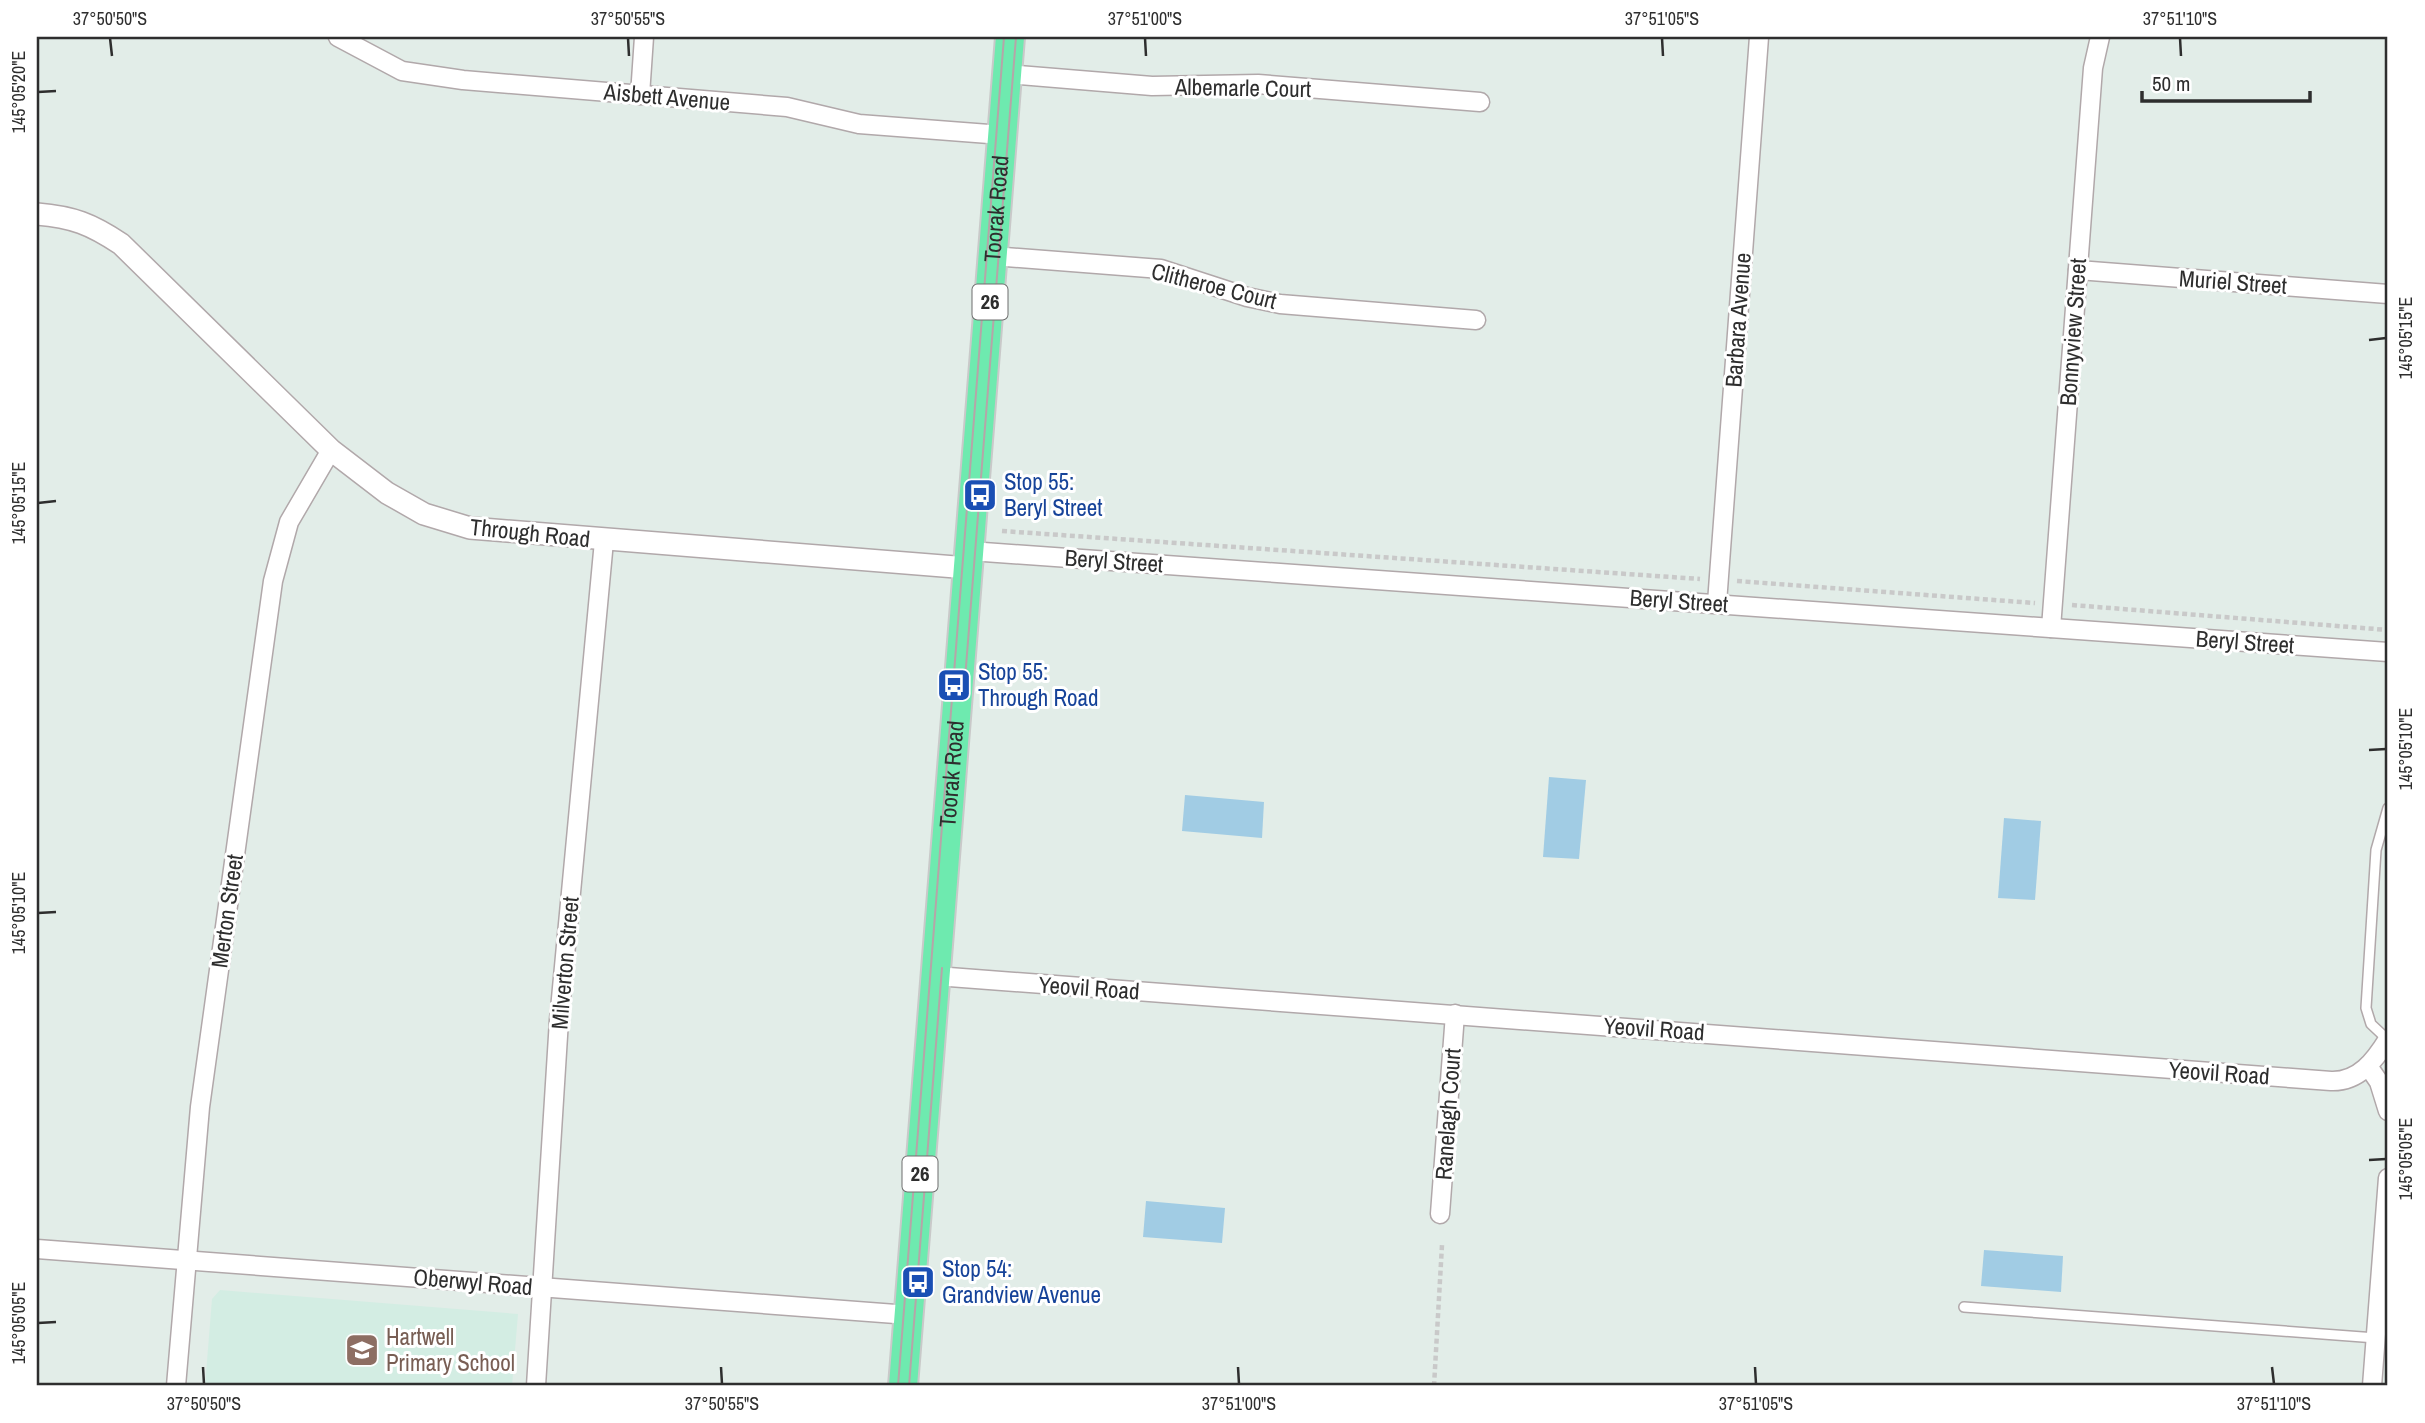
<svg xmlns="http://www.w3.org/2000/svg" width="2425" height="1423" font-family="'Archivo Narrow',sans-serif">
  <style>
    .education { fill: #d3ede3 }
    .pitch { fill: #a1cce4 }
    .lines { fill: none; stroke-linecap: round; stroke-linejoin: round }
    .service-casing { stroke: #b1a8aa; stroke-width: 12 }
    .minor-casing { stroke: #b1a8aa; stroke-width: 21 }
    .tertiary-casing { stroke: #b1a8aa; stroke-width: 24 }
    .trunk-casing { stroke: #c9c9c9; stroke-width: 32 }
    .path { stroke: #c9c9c9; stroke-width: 4.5; stroke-dasharray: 5 3.5; stroke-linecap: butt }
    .service { stroke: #fff; stroke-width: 9 }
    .minor { stroke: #fff; stroke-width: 18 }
    .tertiary { stroke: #fff; stroke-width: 21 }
    .trunk { stroke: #6eeaaf; stroke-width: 28 }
    .tram { stroke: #b6a5a8; stroke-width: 2 }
    .ticks { fill: none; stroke: #2e2e2e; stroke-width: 2.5 }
    .labels { text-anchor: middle; stroke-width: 6; stroke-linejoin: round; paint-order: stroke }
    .shield { fill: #fff; stroke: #6d6d6d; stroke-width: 2 }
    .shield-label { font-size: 21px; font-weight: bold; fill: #2e2e2e }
    .street-label { font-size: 23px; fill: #2e2e2e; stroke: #fff }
    .transit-label { font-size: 23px; fill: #164399; stroke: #fff; text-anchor: start }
    .education-label { font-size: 23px; fill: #785e54; stroke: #fff; text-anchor: start }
    .neatline { fill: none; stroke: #2e2e2e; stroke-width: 2.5 }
    .ticks-label { font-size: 18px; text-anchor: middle; fill: #2e2e2e }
  </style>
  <rect width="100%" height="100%" fill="#e2ede8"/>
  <polygon class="education" points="220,1290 518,1314 512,1386 205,1386 212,1299"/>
  <g class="pitch">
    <polygon points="1549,777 1586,780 1579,859 1543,857"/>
    <polygon points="1185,795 1264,802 1262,838 1182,831"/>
    <polygon points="2004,818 2041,821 2035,900 1998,898"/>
    <polygon points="1146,1201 1225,1208 1222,1243 1143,1237"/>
    <polygon points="1984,1250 2063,1256 2061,1292 1981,1286"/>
  </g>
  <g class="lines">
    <g class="service-casing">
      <g id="service">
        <polyline points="2388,1040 2371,1024 2366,1008 2376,850 2388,808"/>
        <polyline points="1964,1307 2376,1338"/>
      </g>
    </g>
    <g class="minor-casing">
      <g id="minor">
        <polyline points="338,37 402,71 463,80 787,107 859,124 1002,135"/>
        <polyline points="1007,74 1152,86 1258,84 1480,102"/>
        <polyline points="640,95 644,37"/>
        <polyline points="993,256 1161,269 1247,297 1280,304 1476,320"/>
        <polyline points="2078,270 2388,294"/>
        <polyline points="970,551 2388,652"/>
        <polyline points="1717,603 1759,37"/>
        <polyline points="2051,628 2093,68 2100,37"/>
        <path d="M936,976L2331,1081C2359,1082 2375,1060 2388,1039"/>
        <polyline points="2368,1066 2379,1082 2388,1111"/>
        <polyline points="1440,1214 1455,1014"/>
        <polyline points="37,1249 909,1315"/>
        <polyline points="176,1386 200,1107 273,581 289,522 331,450"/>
        <polyline points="536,1386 559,1020 604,541"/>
        <polyline points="2372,1386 2388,1178"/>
      </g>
    </g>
    <g class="tertiary-casing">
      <path id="tertiary" d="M37,214C73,217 91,224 121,244L331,450L387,493L424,514L470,528L968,568"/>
    </g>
    <g class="trunk-casing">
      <g id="trunk">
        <path id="s1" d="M903,1386L1010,37"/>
      </g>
    </g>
    <g class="path">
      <polyline points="1002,531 1700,579"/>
      <polyline points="1737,581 2035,603"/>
      <polyline points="2072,605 2388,630"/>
      <polyline points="1434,1386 1442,1245"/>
    </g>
    <use href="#service" class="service"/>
    <use href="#minor" class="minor"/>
    <use href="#tertiary" class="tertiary"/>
    <use href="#trunk" class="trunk"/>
    <g class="tram">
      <polyline points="965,679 1016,37"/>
      <polyline points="898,1386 1004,37"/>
      <polyline points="909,1386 942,968"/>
    </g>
  </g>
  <path class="ticks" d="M110,38L112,56M628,38L629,56M1145,38L1146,56M1662,38L1663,56M2180,38L2181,56M38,92L56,91M2369,340L2386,338M38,503L56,501M2369,750L2386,749M38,913L56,912M2369,1160L2386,1159M38,1323L56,1322M203,1367L204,1384M721,1367L722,1384M1238,1367L1239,1384M1755,1367L1756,1384M2272,1367L2274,1384"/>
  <defs>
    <g id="bus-square" transform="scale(1.75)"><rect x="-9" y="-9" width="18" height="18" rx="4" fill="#1a4fb4" stroke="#fff"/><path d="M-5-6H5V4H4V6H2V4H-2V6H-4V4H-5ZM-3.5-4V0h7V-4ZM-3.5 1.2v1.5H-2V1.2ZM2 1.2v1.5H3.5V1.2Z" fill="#fff"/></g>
    <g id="school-square" transform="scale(1.75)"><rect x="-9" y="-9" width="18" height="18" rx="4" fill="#8d6e63" stroke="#fff"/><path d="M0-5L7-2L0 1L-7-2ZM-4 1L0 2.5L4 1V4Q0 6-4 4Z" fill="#fff"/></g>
  </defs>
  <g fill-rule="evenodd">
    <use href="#bus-square" x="980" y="495"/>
    <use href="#bus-square" x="954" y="685"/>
    <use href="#bus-square" x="918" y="1282"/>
    <use href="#school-square" x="362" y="1350"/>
  </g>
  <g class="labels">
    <g class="shield">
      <rect x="972.5" y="284.5" width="35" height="35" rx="5"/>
      <rect x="902.5" y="1156.5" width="35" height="35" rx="5"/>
    </g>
    <g class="shield-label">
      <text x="990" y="309">26</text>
      <text x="920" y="1181">26</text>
    </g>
    <g class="street-label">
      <text transform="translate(1243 88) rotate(1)" y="8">Albemarle Court</text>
      <text transform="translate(667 97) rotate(5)" y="8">Aisbett Avenue</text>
      <text dy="8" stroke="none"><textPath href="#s1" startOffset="1181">Toorak Road</textPath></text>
      <text transform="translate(2233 282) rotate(4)" y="8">Muriel Street</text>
      <text transform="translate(1214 286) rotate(14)" y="8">Clitheroe Court</text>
      <text transform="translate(1738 320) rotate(-86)" y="8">Barbara Avenue</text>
      <text transform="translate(2073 332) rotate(-86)" y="8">Bonnyview Street</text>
      <text transform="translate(530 533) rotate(6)" y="8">Through Road</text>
      <text transform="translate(1114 561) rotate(4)" y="8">Beryl Street</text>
      <text transform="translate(1679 601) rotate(4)" y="8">Beryl Street</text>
      <text transform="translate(2245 642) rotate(4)" y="8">Beryl Street</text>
      <text dy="8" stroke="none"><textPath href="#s1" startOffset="614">Toorak Road</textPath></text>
      <text transform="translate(227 911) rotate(-82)" y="8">Merton Street</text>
      <text transform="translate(565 963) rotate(-85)" y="8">Milverton Street</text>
      <text transform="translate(1089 988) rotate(4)" y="8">Yeovil Road</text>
      <text transform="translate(1654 1029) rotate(4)" y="8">Yeovil Road</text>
      <text transform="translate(2219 1073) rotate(4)" y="8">Yeovil Road</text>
      <text transform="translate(1448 1114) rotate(-86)" y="8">Ranelagh Court</text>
      <text transform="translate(473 1282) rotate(5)" y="8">Oberwyl Road</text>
    </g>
    <g class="transit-label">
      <text x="1004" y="490">Stop 55:<tspan x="1004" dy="26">Beryl Street</tspan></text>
      <text x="978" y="680">Stop 55:<tspan x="978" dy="26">Through Road</tspan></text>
      <text x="942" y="1277">Stop 54:<tspan x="942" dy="26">Grandview Avenue</tspan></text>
    </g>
    <g class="education-label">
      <text x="386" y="1345">Hartwell<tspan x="386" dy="26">Primary School</tspan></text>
    </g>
  </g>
  <rect width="2425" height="1423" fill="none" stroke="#ffffff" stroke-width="77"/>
  <path d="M2142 91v10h168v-10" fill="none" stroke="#2e2e2e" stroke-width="3.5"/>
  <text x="2152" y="91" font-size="21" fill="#2e2e2e" stroke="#ffffff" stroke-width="5" paint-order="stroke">50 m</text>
  <rect x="38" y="38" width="2348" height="1346" class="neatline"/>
  <g class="ticks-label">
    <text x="110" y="25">37°50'50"S</text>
    <text x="628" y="25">37°50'55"S</text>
    <text x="1145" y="25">37°51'00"S</text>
    <text x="1662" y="25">37°51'05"S</text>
    <text x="2180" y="25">37°51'10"S</text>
    <text transform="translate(19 92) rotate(-90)" y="6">145°05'20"E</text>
    <text transform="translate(2406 338) rotate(-90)" y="6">145°05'15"E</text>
    <text transform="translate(19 503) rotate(-90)" y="6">145°05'15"E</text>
    <text transform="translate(2406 749) rotate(-90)" y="6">145°05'10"E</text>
    <text transform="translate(19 913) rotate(-90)" y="6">145°05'10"E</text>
    <text transform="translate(2406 1159) rotate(-90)" y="6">145°05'05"E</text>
    <text transform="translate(19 1323) rotate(-90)" y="6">145°05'05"E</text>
    <text x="204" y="1410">37°50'50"S</text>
    <text x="722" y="1410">37°50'55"S</text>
    <text x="1239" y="1410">37°51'00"S</text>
    <text x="1756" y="1410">37°51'05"S</text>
    <text x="2274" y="1410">37°51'10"S</text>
  </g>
</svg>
